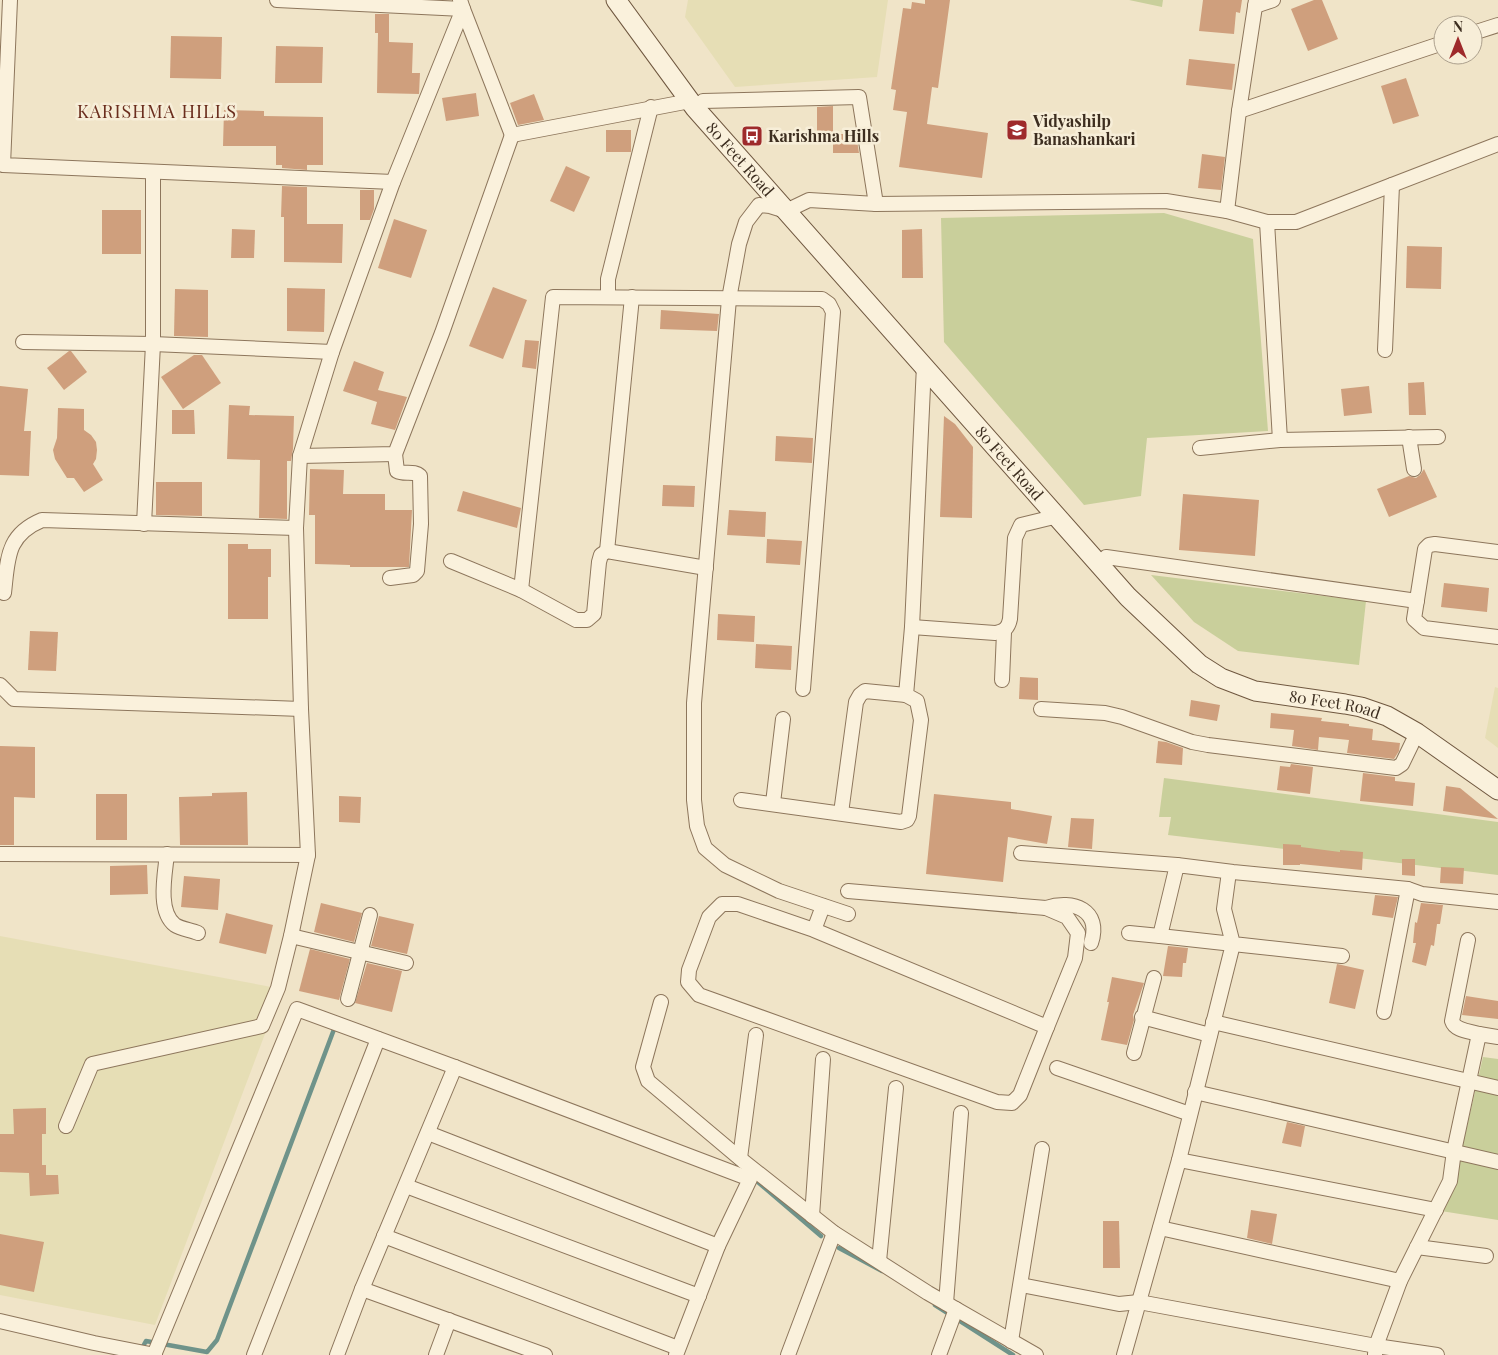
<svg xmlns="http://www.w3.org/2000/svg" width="1498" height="1355" font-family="'Playfair Display',serif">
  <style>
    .farmland { fill: #e6deb5 }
    .green { fill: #c9cf9b }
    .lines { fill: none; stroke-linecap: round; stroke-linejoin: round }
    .stream { stroke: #6f938a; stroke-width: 4.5 }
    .building { fill: #cf9f7d }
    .street-casing { stroke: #8d765c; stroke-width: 16 }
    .secondary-casing { stroke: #6f573f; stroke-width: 21 }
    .street { stroke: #faf1dc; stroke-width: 14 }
    .secondary { stroke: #faf1dc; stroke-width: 19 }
    .labels { text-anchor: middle; stroke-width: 5; stroke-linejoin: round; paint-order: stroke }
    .poi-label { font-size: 16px; font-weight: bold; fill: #3d2e20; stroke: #f7eed8; text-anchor: start }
    .street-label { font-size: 16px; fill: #3d2e20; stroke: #f7eed8 }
    .neighbourhood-label { font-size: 18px; letter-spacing: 1px; fill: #6b2e1e; stroke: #f7eed8 }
  </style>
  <rect width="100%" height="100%" fill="#f0e4c8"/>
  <g class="farmland">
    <polygon points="688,0 888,0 877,77 735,87 685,17"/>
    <polygon points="1495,687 1498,688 1498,748 1485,738"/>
    <polygon points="0,936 282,989 155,1325 0,1295"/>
  </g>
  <g class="green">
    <polygon points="1129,0 1163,0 1162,7"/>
    <polygon points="1164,213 1253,239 1268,431 1147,438 1141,496 1084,505 944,342 941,218"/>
    <polygon points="1151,575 1366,601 1359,665 1238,651 1194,622"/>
    <polygon points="1164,778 1498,822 1498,875 1168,835 1171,817 1159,817"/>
    <polygon points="1483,1057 1498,1059 1498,1220 1441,1211 1454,1183"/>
  </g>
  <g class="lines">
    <g class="stream">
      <polyline points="752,1177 821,1236"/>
      <polyline points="839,1248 882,1271"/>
      <polyline points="935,1305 1013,1355"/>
      <polyline points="141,1350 146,1341 207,1352 217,1340 336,1024"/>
    </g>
  </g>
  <g class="building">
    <polygon points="925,0 950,0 938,88 932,87 927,124 988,133 982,178 899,167 907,112 893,110 896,90 891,89 903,8 911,9 912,2 925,4"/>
    <polygon points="1203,0 1242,0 1240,13 1236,12 1234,34 1199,31"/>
    <polygon points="1314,0 1322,0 1338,39 1308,51 1291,9"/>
    <polygon points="375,14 389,14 389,42 413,43 412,73 420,73 419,94 377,93 378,33 375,33"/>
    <polygon points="171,36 222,37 221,79 170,78"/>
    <polygon points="276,46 323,47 322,83 275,83"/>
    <polygon points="1189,59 1235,64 1232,90 1186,85"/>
    <polygon points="1406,78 1419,116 1393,124 1381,86"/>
    <polygon points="476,93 479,116 446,121 442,98"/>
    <polygon points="534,94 544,120 518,125 510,103"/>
    <polygon points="833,106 833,133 817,133 817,107"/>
    <polygon points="224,110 264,111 264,116 323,117 323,165 307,165 307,170 282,168 282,165 276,165 276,146 223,146"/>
    <rect x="606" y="130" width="25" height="22"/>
    <polygon points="833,134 856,134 859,153 833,153"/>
    <polygon points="1202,154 1225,157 1221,190 1198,188"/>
    <polygon points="566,166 590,177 574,212 550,201"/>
    <polygon points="282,186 307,187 307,224 343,224 342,263 284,262 284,217 281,217"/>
    <polygon points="360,190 374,190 374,209 370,220 360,220"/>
    <rect x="102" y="210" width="39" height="44"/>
    <polygon points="394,219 427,230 411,278 378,268"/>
    <polygon points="232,229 255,230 254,258 231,258"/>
    <polygon points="922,229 923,278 902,278 902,230"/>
    <polygon points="1407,246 1442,247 1441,289 1406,288"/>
    <polygon points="493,287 527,300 503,359 469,346"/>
    <polygon points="287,288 325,289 324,332 287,331"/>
    <polygon points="175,289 208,290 208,337 174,336"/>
    <polygon points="661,310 719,314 717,331 660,329"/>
    <polygon points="525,340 539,341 536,369 522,367"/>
    <polygon points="69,351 71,351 87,372 64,390 47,368"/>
    <polygon points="194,355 202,355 221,383 183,409 161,377"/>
    <polygon points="354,361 384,372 378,390 407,397 395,430 371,424 377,402 343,391"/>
    <polygon points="1424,382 1426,415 1409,415 1408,383"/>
    <polygon points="0,386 28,389 24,431 31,431 29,476 0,475"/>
    <polygon points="1369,386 1372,413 1344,416 1341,389"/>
    <polygon points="229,405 250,406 249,415 294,416 293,449 291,461 287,461 287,519 259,518 260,460 227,459"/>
    <polygon points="58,408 84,409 84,430 91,435 96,442 97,450 96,459 93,464 103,480 84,492 74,478 67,478 55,459 53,450 57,438"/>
    <polygon points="172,410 194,410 195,434 172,434"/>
    <polygon points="944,416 955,424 973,447 972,518 940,517"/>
    <polygon points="776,436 813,438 812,463 775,461"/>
    <polygon points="310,469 344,470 343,494 385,494 385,510 412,510 409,567 350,567 350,565 315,564 315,515 309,515"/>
    <polygon points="1424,469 1437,497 1389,517 1377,489 1409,476 1416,478 1420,475"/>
    <polygon points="156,482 202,482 202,516 156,515"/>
    <polygon points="663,485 695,486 694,507 662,506"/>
    <polygon points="463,491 521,508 517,528 457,511"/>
    <polygon points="1183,494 1259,500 1255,556 1179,550"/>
    <polygon points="729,510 766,512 765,537 727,535"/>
    <polygon points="767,539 802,541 800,565 766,563"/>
    <polygon points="228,544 248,544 248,549 271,549 271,577 268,577 268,619 228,619"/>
    <polygon points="1444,583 1489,588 1487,612 1441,607"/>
    <polygon points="718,614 755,616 754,642 717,640"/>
    <polygon points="30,631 58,632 56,671 28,670"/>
    <polygon points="756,644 792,646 791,670 755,668"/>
    <polygon points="1020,677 1038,678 1038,700 1019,699"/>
    <polygon points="1191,700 1220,705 1217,721 1189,716"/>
    <polygon points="1271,713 1322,718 1321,721 1349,724 1349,726 1373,729 1372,740 1400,743 1399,751 1394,759 1347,753 1349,740 1319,737 1318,750 1292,746 1294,730 1270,728"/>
    <polygon points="1158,741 1166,742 1183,748 1182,765 1156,763"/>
    <polygon points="0,746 35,747 35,798 14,797 14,845 0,845"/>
    <polygon points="1291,764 1313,767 1310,794 1277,790 1280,766 1290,767"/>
    <polygon points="1363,773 1395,777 1395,781 1415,783 1413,806 1360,801"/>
    <polygon points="1446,786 1460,788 1498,819 1443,811"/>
    <polygon points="247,792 248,845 180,845 179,797 212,796 212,793"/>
    <rect x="96" y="794" width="31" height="46"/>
    <polygon points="934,794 1011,802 1011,809 1052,816 1047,844 1008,837 1003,882 926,874"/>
    <polygon points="339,796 361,797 360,823 339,822"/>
    <polygon points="1071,818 1094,819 1092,849 1068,847"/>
    <polygon points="1283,844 1301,845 1301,847 1340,852 1340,850 1363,852 1362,870 1300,864 1300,865 1283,865"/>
    <polygon points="1402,859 1415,859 1415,876 1402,875"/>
    <polygon points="147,865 148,894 110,895 110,866"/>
    <polygon points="1441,867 1464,868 1463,884 1440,883"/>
    <polygon points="184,876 220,879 218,910 181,907"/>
    <polygon points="1375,895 1398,897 1393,918 1372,915"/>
    <polygon points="321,903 362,913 354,942 314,932"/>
    <polygon points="1421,903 1443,905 1440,924 1437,924 1434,946 1431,945 1426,966 1412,962 1416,943 1413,943 1415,922 1417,923"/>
    <polygon points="226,913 273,925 266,954 219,943"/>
    <polygon points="379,916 414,924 407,954 371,946"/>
    <polygon points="1168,946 1188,948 1186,963 1183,963 1182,977 1163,976"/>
    <polygon points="310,949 350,959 339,1000 299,991"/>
    <polygon points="367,963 402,971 392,1012 355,1003"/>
    <polygon points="1337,964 1364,970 1355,1009 1329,1003"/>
    <polygon points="1112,977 1144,983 1133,1015 1134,1020 1127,1045 1101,1040 1109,1002 1107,1002"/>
    <polygon points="1466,996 1498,1001 1498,1019 1462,1015"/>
    <polygon points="46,1108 46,1134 42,1134 42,1165 46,1165 46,1175 58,1175 59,1194 30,1196 29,1173 0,1172 0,1134 14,1134 13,1109"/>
    <polygon points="1287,1122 1305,1126 1301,1147 1282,1143"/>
    <polygon points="1251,1210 1277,1214 1272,1244 1247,1238"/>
    <polygon points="1103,1221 1119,1221 1120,1268 1103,1268"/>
    <polygon points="0,1234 44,1242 34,1292 0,1285"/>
  </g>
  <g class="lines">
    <g class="street-casing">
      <g id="street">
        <polyline points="10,0 3,165 393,182"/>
        <polyline points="277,0 463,9 512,135 690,101"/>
        <polyline points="1255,6 1273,0"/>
        <polyline points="1473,33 1498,25"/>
        <polyline points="703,101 859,97 876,204"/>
        <polyline points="1239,111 1443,43"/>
        <polyline points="1227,211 1239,111 1256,0"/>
        <polyline points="1267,222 1280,440 1438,437"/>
        <polyline points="608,297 608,279 651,107"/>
        <polyline points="23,342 153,344 332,352"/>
        <polyline points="1385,350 1392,185"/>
        <polyline points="1409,437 1414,469"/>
        <polyline points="1200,448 1280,440"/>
        <polyline points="300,456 395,454 442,333 512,135"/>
        <polyline points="144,524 153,344 153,172"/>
        <polyline points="607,551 632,297"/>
        <polyline points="1498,552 1435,544 1429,545 1425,549 1414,619 1424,628 1498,637"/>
        <polyline points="1106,557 1417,601"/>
        <polyline points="451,561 521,590 576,620 587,620 594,614 599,562 601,555 607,551 706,568"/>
        <path d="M390,578L413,575L417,571L421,524L420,476C414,470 404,475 397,471L395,454"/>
        <polyline points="521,590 553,297 822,299 829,304 833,312 803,689"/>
        <path d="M4,593C8,559 6,535 42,520L296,528"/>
        <path d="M912,627L995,633C1004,631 1008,629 1010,619L1015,538L1021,525L1058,516"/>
        <polyline points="1002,680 1004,632"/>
        <polyline points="0,685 14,699 301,709 296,528 300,456 332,352 393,182 463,9 460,0"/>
        <polyline points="1041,709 1105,713 1122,717 1192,742 1208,745 1396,768 1402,764 1417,733"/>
        <polyline points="741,800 901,822 907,820 909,816 921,720 917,701 906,695 912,627 924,365"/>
        <polyline points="773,803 783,719"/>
        <polyline points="841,813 856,702 860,695 865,691 906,695"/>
        <polyline points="1021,853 1177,865"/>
        <polyline points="0,854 308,855"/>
        <path d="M167,854C165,874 157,911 175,925C181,929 191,930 198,933"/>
        <polyline points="1229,872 1224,909 1233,944 1342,956"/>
        <polyline points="848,891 1046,908 1067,917 1078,933 1075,958 1047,1027"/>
        <path d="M1046,908C1073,899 1102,910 1091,943"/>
        <polyline points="848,914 779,891 725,865 705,848 697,826 694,800 694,703 729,299 739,244 746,222 759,205 770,206 786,211 809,200 876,204 1166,201 1227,211 1267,222 1296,222 1498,144"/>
        <polyline points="814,930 1047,1027 1020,1095 1012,1103 997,1102 699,995 688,982 689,970 709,917 722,904 738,904 814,930 823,906"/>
        <polyline points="1129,933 1160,936"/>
        <polyline points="291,936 406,963"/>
        <path d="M1468,940L1452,1021C1455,1031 1470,1031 1479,1034"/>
        <polyline points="348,999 370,915"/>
        <polyline points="661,1002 643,1067 648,1081 743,1161 834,1233 928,1293 1036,1355"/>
        <polyline points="1384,1012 1408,889"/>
        <polyline points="1142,1017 1210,1035"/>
        <polyline points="1213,1022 1498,1088"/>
        <polyline points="1134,1053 1154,978"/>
        <polyline points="1057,1068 1190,1114"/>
        <polyline points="1195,1092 1498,1162"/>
        <polyline points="66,1126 92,1064 262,1026 278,988 291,936 308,855 301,709"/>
        <polyline points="428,1133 718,1246"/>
        <polyline points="740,1158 756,1035"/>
        <polyline points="1179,1160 1436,1210"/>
        <polyline points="406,1186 699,1296"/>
        <polyline points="812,1216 823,1059"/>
        <polyline points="1160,1228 1400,1281"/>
        <polyline points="384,1236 678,1348"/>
        <polyline points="1417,1247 1486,1256"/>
        <polyline points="879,1261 896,1088"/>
        <polyline points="1021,1285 1119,1304 1139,1302 1376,1346 1437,1355"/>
        <polyline points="362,1289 545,1355"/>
        <polyline points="946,1303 961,1113"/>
        <polyline points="0,1321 94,1343 155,1355"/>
        <polyline points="1011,1341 1042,1149"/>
        <polyline points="1375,1354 1376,1346 1400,1281 1450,1181 1454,1151 1479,1034 1498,1037"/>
        <polyline points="154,1355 297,1009 455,1067 750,1179 718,1246 676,1355"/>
        <polyline points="254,1355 378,1039"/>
        <polyline points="337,1355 362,1289 455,1067"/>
        <polyline points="436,1355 449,1320"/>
        <polyline points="788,1355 834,1233"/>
        <polyline points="939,1355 956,1309"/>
        <polyline points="1124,1355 1179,1160 1233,944 1160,936 1177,865 1233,872 1408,889 1422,894 1498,902"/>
      </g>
    </g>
    <g class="secondary-casing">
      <g id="secondary">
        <path id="s1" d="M616,0L695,108L1128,597L1199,664L1221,678L1255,691L1345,704L1361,707L1387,716L1417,733L1498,790"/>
      </g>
    </g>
    <use href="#street" class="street"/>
    <use href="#secondary" class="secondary"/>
  </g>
  <defs>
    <g id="school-square" transform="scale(1.125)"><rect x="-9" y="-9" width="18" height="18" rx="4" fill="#9e2a2b" stroke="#f7eed8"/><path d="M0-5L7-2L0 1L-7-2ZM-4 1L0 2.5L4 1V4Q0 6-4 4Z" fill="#fff"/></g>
    <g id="bus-square" transform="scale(1.125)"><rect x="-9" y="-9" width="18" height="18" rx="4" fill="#9e2a2b" stroke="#f7eed8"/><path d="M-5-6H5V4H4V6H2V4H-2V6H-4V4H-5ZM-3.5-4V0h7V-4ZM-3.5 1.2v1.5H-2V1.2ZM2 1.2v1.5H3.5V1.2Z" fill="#fff"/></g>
  </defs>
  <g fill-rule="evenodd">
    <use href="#school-square" x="1017" y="130"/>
    <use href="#bus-square" x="752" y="136"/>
  </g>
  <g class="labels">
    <g class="poi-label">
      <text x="1033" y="127">Vidyashilp<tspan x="1033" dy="18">Banashankari</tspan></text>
      <text x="768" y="142">Karishma Hills</text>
    </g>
    <g class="street-label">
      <text dy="6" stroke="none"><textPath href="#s1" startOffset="202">80 Feet Road</textPath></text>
      <text dy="6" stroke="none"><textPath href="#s1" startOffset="608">80 Feet Road</textPath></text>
      <text dy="6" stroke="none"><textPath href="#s1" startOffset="1028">80 Feet Road</textPath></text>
    </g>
    <g class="neighbourhood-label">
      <text x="157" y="118">KARISHMA HILLS</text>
    </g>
  </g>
  <g transform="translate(1458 40)"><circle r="24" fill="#f7eed8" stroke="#ada18e"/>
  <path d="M0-4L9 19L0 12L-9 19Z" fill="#9e2a2b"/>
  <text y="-8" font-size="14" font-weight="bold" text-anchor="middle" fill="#3d2e20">N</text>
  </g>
</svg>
